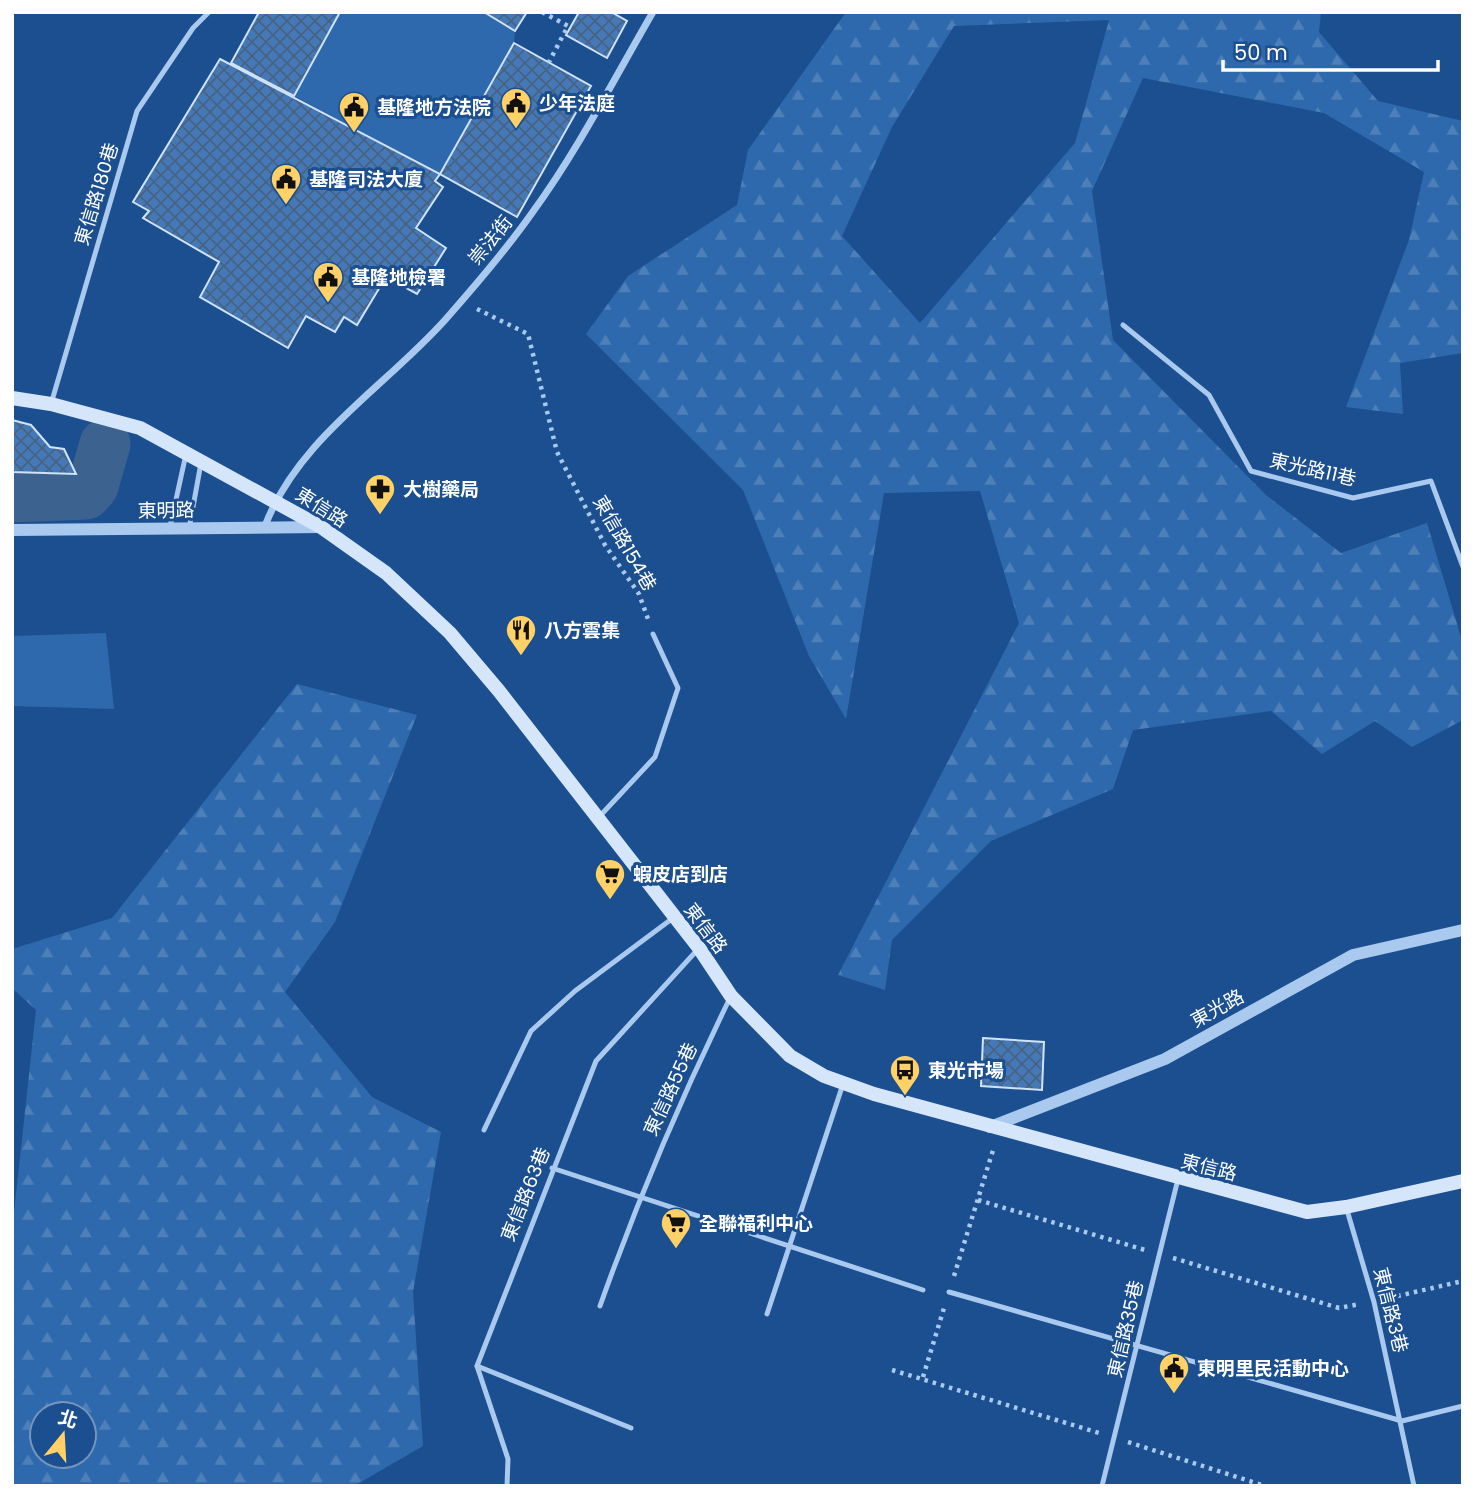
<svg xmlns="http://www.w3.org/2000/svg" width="1475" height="1498" font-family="Poppins,'Noto Sans TC',sans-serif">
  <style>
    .green { fill: #2e69ad }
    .forest { fill: url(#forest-firs); fill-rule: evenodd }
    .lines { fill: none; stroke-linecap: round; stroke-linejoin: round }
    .river { stroke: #3c6290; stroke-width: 51 }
    .building { fill: url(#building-cross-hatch); stroke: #cfe3fa; stroke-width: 2 }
    .path { stroke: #a9c9ee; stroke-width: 4.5; stroke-dasharray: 3.5 5; stroke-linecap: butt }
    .service { stroke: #a9c9ee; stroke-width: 5 }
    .minor { stroke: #a9c9ee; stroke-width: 7 }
    .tertiary { stroke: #a9c9ee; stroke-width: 12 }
    .secondary { stroke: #d6e6fa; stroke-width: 14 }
    .labels { text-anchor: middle; stroke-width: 6; stroke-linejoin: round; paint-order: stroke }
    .poi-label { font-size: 19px; font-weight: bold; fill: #fff; stroke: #1b4f8f; text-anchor: start }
    .street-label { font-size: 19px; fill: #fff; stroke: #1b4f8f }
  </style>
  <defs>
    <pattern id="forest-firs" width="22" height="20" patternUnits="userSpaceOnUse" patternTransform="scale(1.75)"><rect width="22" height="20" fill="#2e69ad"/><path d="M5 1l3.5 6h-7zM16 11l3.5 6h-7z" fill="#4d80b9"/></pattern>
    <pattern id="building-cross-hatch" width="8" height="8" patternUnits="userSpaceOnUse" patternTransform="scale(1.75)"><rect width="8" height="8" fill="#4478b7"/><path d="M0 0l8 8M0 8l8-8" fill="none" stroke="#486282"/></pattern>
  </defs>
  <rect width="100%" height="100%" fill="#1b4f8f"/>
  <g class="green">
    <polygon points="340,12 484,12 515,31 514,43 440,174 294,96"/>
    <polygon points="106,633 114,709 12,706 12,636"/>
  </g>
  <g class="forest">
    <path d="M846,12H1321L1319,32L1378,101L1463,121V353L1400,363L1403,414L1346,407L1409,240L1424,172L1324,113L1143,78L1092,191L1113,340L1266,495L1341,553L1427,523L1463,644V720L1412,747L1375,721L1322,754L1271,711L1133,730L1113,789L991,841L892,940L885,990L838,975L1019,623L980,491L884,493L846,719L809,656L743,490L586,334L628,276L737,205L748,150ZM1109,20L1075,143L920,323L842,236L892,127L954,26Z"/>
    <path d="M297,684L417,715L335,922L285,992L372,1097L441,1132L413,1292L423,1446L354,1486H12V1231L36,1010L12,988V949L112,918ZM42,1414H84V1456H42Z"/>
  </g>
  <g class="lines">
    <polyline class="river" points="12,497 86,494 93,486 105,444"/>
  </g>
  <g class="building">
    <polygon points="259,12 340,12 294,96 231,63"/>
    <polygon points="484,12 527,12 515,31"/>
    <polygon points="579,12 611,12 627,21 607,58 566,35"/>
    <polygon points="514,43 591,86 517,217 440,174"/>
    <polygon points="220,59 440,174 435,181 443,187 416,228 446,248 417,294 386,277 357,325 344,317 335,332 306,316 288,348 200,297 219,262 143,218 149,211 133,202"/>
    <polygon points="12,420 31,425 50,447 64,449 76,474 12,472"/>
    <polygon points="983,1038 1044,1042 1042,1090 981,1086"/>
  </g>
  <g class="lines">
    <g class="path">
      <polyline points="542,12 568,26 549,62"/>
      <polyline points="477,309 528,334 557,452 605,545 639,594 648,619"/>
      <polyline points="978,1200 1145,1250"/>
      <polyline points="1173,1258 1339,1308 1360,1304"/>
      <polyline points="954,1276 994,1147"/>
      <polyline points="1389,1298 1463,1281"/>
      <polyline points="892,1370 1099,1433"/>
      <polyline points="923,1377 944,1308"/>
      <polyline points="1128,1442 1265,1486"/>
    </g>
    <g class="service">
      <polyline points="1123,325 1209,395 1251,471 1353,498 1431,481 1463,567"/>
      <polyline points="51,404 137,111 193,28 209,12"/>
      <polyline points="170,527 186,454"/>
      <polyline points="189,529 201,463"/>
      <polyline points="599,817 655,757 678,688 653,634"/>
      <polyline points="484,1130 531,1031 575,991 673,918"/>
      <polyline points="552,1168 923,1290"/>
      <polyline points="1347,1210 1374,1302 1414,1486"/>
      <polyline points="949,1292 1402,1421 1463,1406"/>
      <path d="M600,1306C638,1199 680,1100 730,998"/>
      <polyline points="767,1314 843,1084"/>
      <polyline points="477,1366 631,1428"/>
      <polyline points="507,1486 508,1459 477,1366 596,1061 699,948"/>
      <polyline points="1102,1486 1178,1179"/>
    </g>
    <path class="minor" d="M265,526C298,439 384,388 445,320C475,286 506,250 532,213C578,150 614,79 653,12"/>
    <g class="tertiary">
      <polyline points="12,530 321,527"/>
      <polyline points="990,1127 1165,1059 1353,955 1463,930"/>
    </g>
    <polyline class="secondary" points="12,398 51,404 140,428 321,527 386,573 450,633 499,691 699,948 731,996 790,1056 824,1076 874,1094 1307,1212 1346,1207 1463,1181"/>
  </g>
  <defs>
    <g id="civic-pin" transform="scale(1.575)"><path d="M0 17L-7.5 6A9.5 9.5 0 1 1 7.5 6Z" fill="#ffd166" stroke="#1b4f8f"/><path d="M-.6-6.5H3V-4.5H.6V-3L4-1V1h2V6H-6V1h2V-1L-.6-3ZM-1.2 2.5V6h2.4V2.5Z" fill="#111"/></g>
    <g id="pharmacy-pin" transform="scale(1.575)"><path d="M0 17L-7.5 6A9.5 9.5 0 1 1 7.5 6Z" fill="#ffd166" stroke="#1b4f8f"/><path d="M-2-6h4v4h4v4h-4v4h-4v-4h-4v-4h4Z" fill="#111"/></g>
    <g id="restaurant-pin" transform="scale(1.575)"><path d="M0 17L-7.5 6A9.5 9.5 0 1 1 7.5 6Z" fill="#ffd166" stroke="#1b4f8f"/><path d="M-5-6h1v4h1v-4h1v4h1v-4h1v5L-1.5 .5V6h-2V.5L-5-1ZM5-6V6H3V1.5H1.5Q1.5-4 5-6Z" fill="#111"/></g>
    <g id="supermarket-pin" transform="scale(1.575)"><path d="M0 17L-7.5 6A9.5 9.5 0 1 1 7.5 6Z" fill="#ffd166" stroke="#1b4f8f"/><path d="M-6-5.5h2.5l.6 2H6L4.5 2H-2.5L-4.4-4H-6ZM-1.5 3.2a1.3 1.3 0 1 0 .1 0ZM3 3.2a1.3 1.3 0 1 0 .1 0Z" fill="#111"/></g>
    <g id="bus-pin" transform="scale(1.575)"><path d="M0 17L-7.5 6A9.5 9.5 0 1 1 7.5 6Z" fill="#ffd166" stroke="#1b4f8f"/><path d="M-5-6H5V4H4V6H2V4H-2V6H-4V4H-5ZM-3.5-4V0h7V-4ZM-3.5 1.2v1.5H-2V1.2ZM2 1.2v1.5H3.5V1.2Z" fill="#111"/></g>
  </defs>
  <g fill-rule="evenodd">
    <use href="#civic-pin" x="516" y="103"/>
    <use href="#civic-pin" x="354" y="107"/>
    <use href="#civic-pin" x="286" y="179"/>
    <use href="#civic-pin" x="328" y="277"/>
    <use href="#pharmacy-pin" x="380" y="489"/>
    <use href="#restaurant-pin" x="521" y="630"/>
    <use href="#supermarket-pin" x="610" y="874"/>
    <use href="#bus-pin" x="905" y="1070"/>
    <use href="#supermarket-pin" x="676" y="1223"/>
    <use href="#civic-pin" x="1174" y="1368"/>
  </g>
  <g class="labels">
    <g class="poi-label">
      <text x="539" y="110">少年法庭</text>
      <text x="377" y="114">基隆地方法院</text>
      <text x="309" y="186">基隆司法大廈</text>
      <text x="351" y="284">基隆地檢署</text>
      <text x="403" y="496">大樹藥局</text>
      <text x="544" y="637">八方雲集</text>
      <text x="633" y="881">蝦皮店到店</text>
      <text x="928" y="1077">東光市場</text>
      <text x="699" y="1230">全聯福利中心</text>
      <text x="1197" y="1375">東明里民活動中心</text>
    </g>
    <g class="street-label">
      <text transform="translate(96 194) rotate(-73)" y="7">東信路180巷</text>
      <text transform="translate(490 240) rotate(-51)" y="7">崇法街</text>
      <text transform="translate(1313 469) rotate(13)" y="7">東光路11巷</text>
      <text transform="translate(322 507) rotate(32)" y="7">東信路</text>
      <text transform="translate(166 510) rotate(-1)" y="7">東明路</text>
      <text transform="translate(625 543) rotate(60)" y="7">東信路154巷</text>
      <text transform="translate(706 928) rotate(53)" y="7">東信路</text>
      <text transform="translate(1217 1008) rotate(-29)" y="7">東光路</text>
      <text transform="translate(670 1089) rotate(-65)" y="7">東信路55巷</text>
      <text transform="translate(1209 1167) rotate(14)" y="7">東信路</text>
      <text transform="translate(525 1194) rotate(-68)" y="7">東信路63巷</text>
      <text transform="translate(1391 1310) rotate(76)" y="7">東信路3巷</text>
      <text transform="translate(1125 1329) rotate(-77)" y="7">東信路35巷</text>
    </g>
  </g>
  <rect width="1475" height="1498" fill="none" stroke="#ffffff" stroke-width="28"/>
  <g transform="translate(63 1435) rotate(18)"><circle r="33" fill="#1b4f8f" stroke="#7695bc" stroke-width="2"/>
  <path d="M0-5L12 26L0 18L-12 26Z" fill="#ffd166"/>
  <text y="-10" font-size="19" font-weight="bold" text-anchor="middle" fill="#ffffff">北</text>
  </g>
  <path d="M1223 60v10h215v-10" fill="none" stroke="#ffffff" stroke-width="3.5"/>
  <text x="1234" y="60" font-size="21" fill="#ffffff" stroke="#1b4f8f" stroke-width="5" paint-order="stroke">50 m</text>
</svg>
